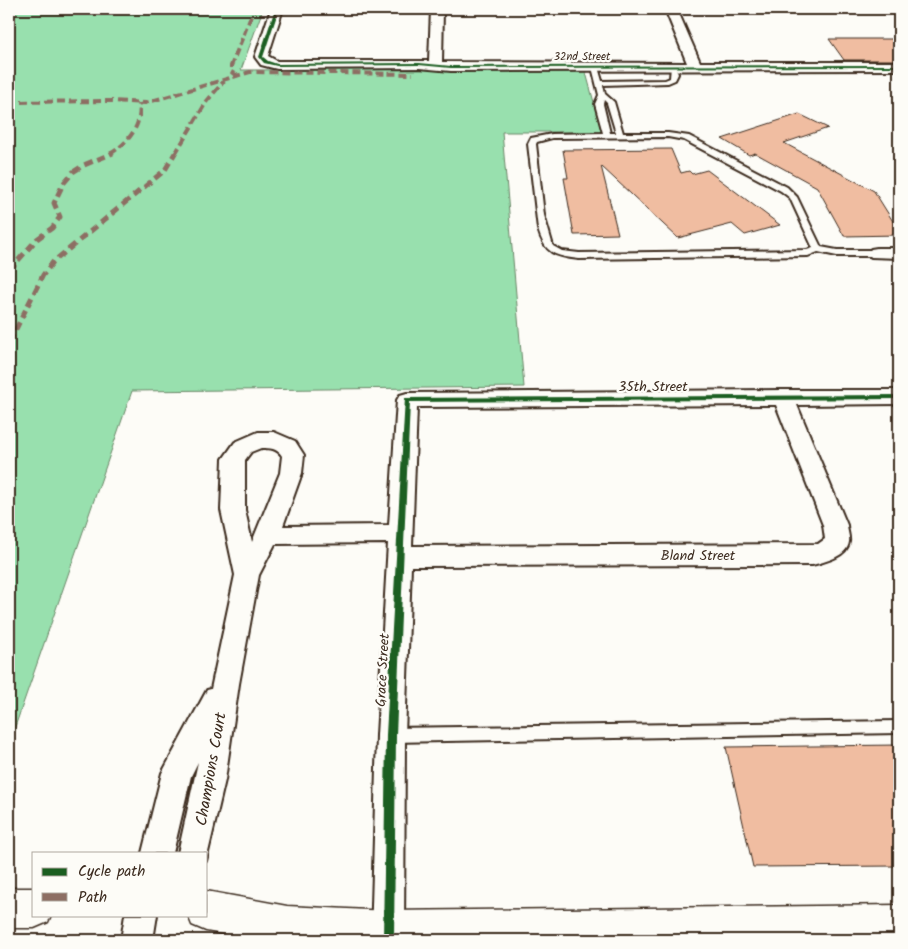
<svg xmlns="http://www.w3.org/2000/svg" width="908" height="949" font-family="Kalam,sans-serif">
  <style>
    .green { fill: #98e0ae; stroke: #6a8566 }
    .building { fill: #f0bda1; stroke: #3b2a1e }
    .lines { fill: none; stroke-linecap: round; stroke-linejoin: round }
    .service-casing { stroke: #3b2a1e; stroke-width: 4 }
    .minor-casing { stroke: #3b2a1e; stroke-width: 4 }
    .secondary-casing { stroke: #3b2a1e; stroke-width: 3 }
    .service { fill: #fdfcf7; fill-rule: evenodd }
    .minor { fill: #fdfcf7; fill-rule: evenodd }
    .secondary { fill: #fdfcf7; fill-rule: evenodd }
    .quiet-far1 { stroke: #8d6e63; stroke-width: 4; stroke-dasharray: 8 4; stroke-linecap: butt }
    .quiet { stroke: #8d6e63; stroke-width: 5; stroke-dasharray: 9 5; stroke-linecap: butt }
    .cycleway-casing { stroke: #fdfcf7; stroke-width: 3 }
    .cycleway { fill: #1b5e20; fill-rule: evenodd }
    .labels { text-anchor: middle; stroke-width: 4.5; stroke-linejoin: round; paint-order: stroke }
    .far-street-label { font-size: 11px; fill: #3b2a1e; stroke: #fdfcf7 }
    .street-label { font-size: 14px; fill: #3b2a1e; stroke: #fdfcf7 }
    .near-street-label { font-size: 16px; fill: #3b2a1e; stroke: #fdfcf7 }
  </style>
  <rect width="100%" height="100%" fill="#fdfcf7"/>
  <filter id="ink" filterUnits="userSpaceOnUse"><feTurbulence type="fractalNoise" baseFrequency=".02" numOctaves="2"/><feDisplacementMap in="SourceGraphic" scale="10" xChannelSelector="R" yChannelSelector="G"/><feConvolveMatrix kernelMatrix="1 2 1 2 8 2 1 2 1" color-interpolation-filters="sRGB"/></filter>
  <g filter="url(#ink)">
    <polygon class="green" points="9,9 263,9 241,70 585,69 602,132 502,132 524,387 132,391 9,744"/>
    <g class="building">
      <polygon points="829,39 899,39 899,60 844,60"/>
      <polygon points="799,114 828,128 784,143 874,191 899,231 899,235 844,236 817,187 755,153 749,155 722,139"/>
      <polygon points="671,149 681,173 689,171 692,174 707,170 780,225 745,235 732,224 678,238 601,166 618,234 574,235 564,178 568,178 563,150"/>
      <polygon points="899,745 899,866 753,867 726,747"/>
    </g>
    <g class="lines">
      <g class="service-casing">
        <g id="service">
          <path d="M595,65L598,67L602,81L665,80L670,78L671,66H675L678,74L675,80L668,83L603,85L605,94L614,102L623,133H668L689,136L787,187L797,197L821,247L837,250H877L881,253L877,256H837L818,252L808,256L579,259C555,256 545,254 538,229L528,144L531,138L552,134L603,133L595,104L599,95L592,67ZM604,100L607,103L616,133H610L603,104ZM668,137L684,140L781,191L790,198L813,248L807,250L579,253L562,251L553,246L544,215L536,144L537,142L552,138Z"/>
          <polygon points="899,721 899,733 391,742 386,740 384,735 386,730 391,728"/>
        </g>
      </g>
      <g class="minor-casing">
        <g id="minor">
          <polygon points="271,9 283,9 268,56 277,61 429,61 431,9 443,9 442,62 687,63 665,9 677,9 700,62 899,62 899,70 451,71 419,68 277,69 261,65 255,57"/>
          <polygon points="877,248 899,248 899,258 871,257 868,253 871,249"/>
          <path d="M783,390H899V404L797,405L847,525C847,530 850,537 849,542C847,557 824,562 812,565L411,566L405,735L404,940H371L377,735L388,543L275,544L259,575L239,684L225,780L206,861V853H178L198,762L191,776L173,853H142L162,773L207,690L211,689L235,575L221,510L223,459L235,442L258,432H274L295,441L304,455L302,473L283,526L389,525L397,400L400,395L407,393ZM776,405L823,525L825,539L818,544L412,546L417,407ZM261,448C270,448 277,448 282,456L280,473L252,542L245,510V460L251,452Z"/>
          <polygon points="125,915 157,915 153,940 121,940"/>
        </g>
      </g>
      <g class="secondary-casing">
        <g id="secondary">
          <polygon points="9,888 34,888 34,915 51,915 48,922 34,928 9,928"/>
          <polygon points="206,891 287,906 388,911 899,905 899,940 256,940 206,931 192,925 188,915 206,915"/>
        </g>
      </g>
      <use href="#service" class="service"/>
      <use href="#minor" class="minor"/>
      <use href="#secondary" class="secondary"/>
      <g class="quiet-far1">
        <polyline points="238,76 231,72 231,66 254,9"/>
        <polyline points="9,102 111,101 145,103 250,72 413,74"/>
        <path d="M110,154C128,143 143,125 139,103"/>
        <polyline points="175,154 207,101 224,81"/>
      </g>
      <g class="quiet">
        <polyline points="9,271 37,239 52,228 60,217 54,203 63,184 73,172 84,165 113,153"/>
        <polyline points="9,343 43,275 53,262 165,170 175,153"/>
      </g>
      <g class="cycleway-casing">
        <g id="cycleway">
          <polygon points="275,9 279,9 263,57 268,61 277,64 419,63 451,66 899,65 899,67 451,68 419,65 277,66 264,63 259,57"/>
          <polygon points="899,395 899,399 410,402 396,735 394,940 383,940 386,735 405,398"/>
        </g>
      </g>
      <use href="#cycleway" class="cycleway"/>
    </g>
  </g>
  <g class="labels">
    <g class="far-street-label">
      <text x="582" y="60">32nd Street</text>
    </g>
    <g class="street-label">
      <text x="653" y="391">35th Street</text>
      <text x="698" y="560">Bland Street</text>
      <text transform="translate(382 670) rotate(-87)" y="5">Grace Street</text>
    </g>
    <g class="near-street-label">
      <text transform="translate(210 769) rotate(-80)" y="6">Champions Court</text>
    </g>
  </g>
  <rect width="908" height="949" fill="none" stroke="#fdfcf7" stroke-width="30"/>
  <rect x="15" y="15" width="878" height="919" fill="none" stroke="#3b2a1e" stroke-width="2" filter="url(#ink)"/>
  <rect x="32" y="852" width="175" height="65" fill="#fdfcf7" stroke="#afa8a0"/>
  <rect x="42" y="868" width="25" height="8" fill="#1b5e20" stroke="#afa8a0"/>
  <text x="78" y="876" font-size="15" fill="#3b2a1e">Cycle path</text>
  <rect x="42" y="893" width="25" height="8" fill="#8d6e63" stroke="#afa8a0"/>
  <text x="78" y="902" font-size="15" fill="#3b2a1e">Path</text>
</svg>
